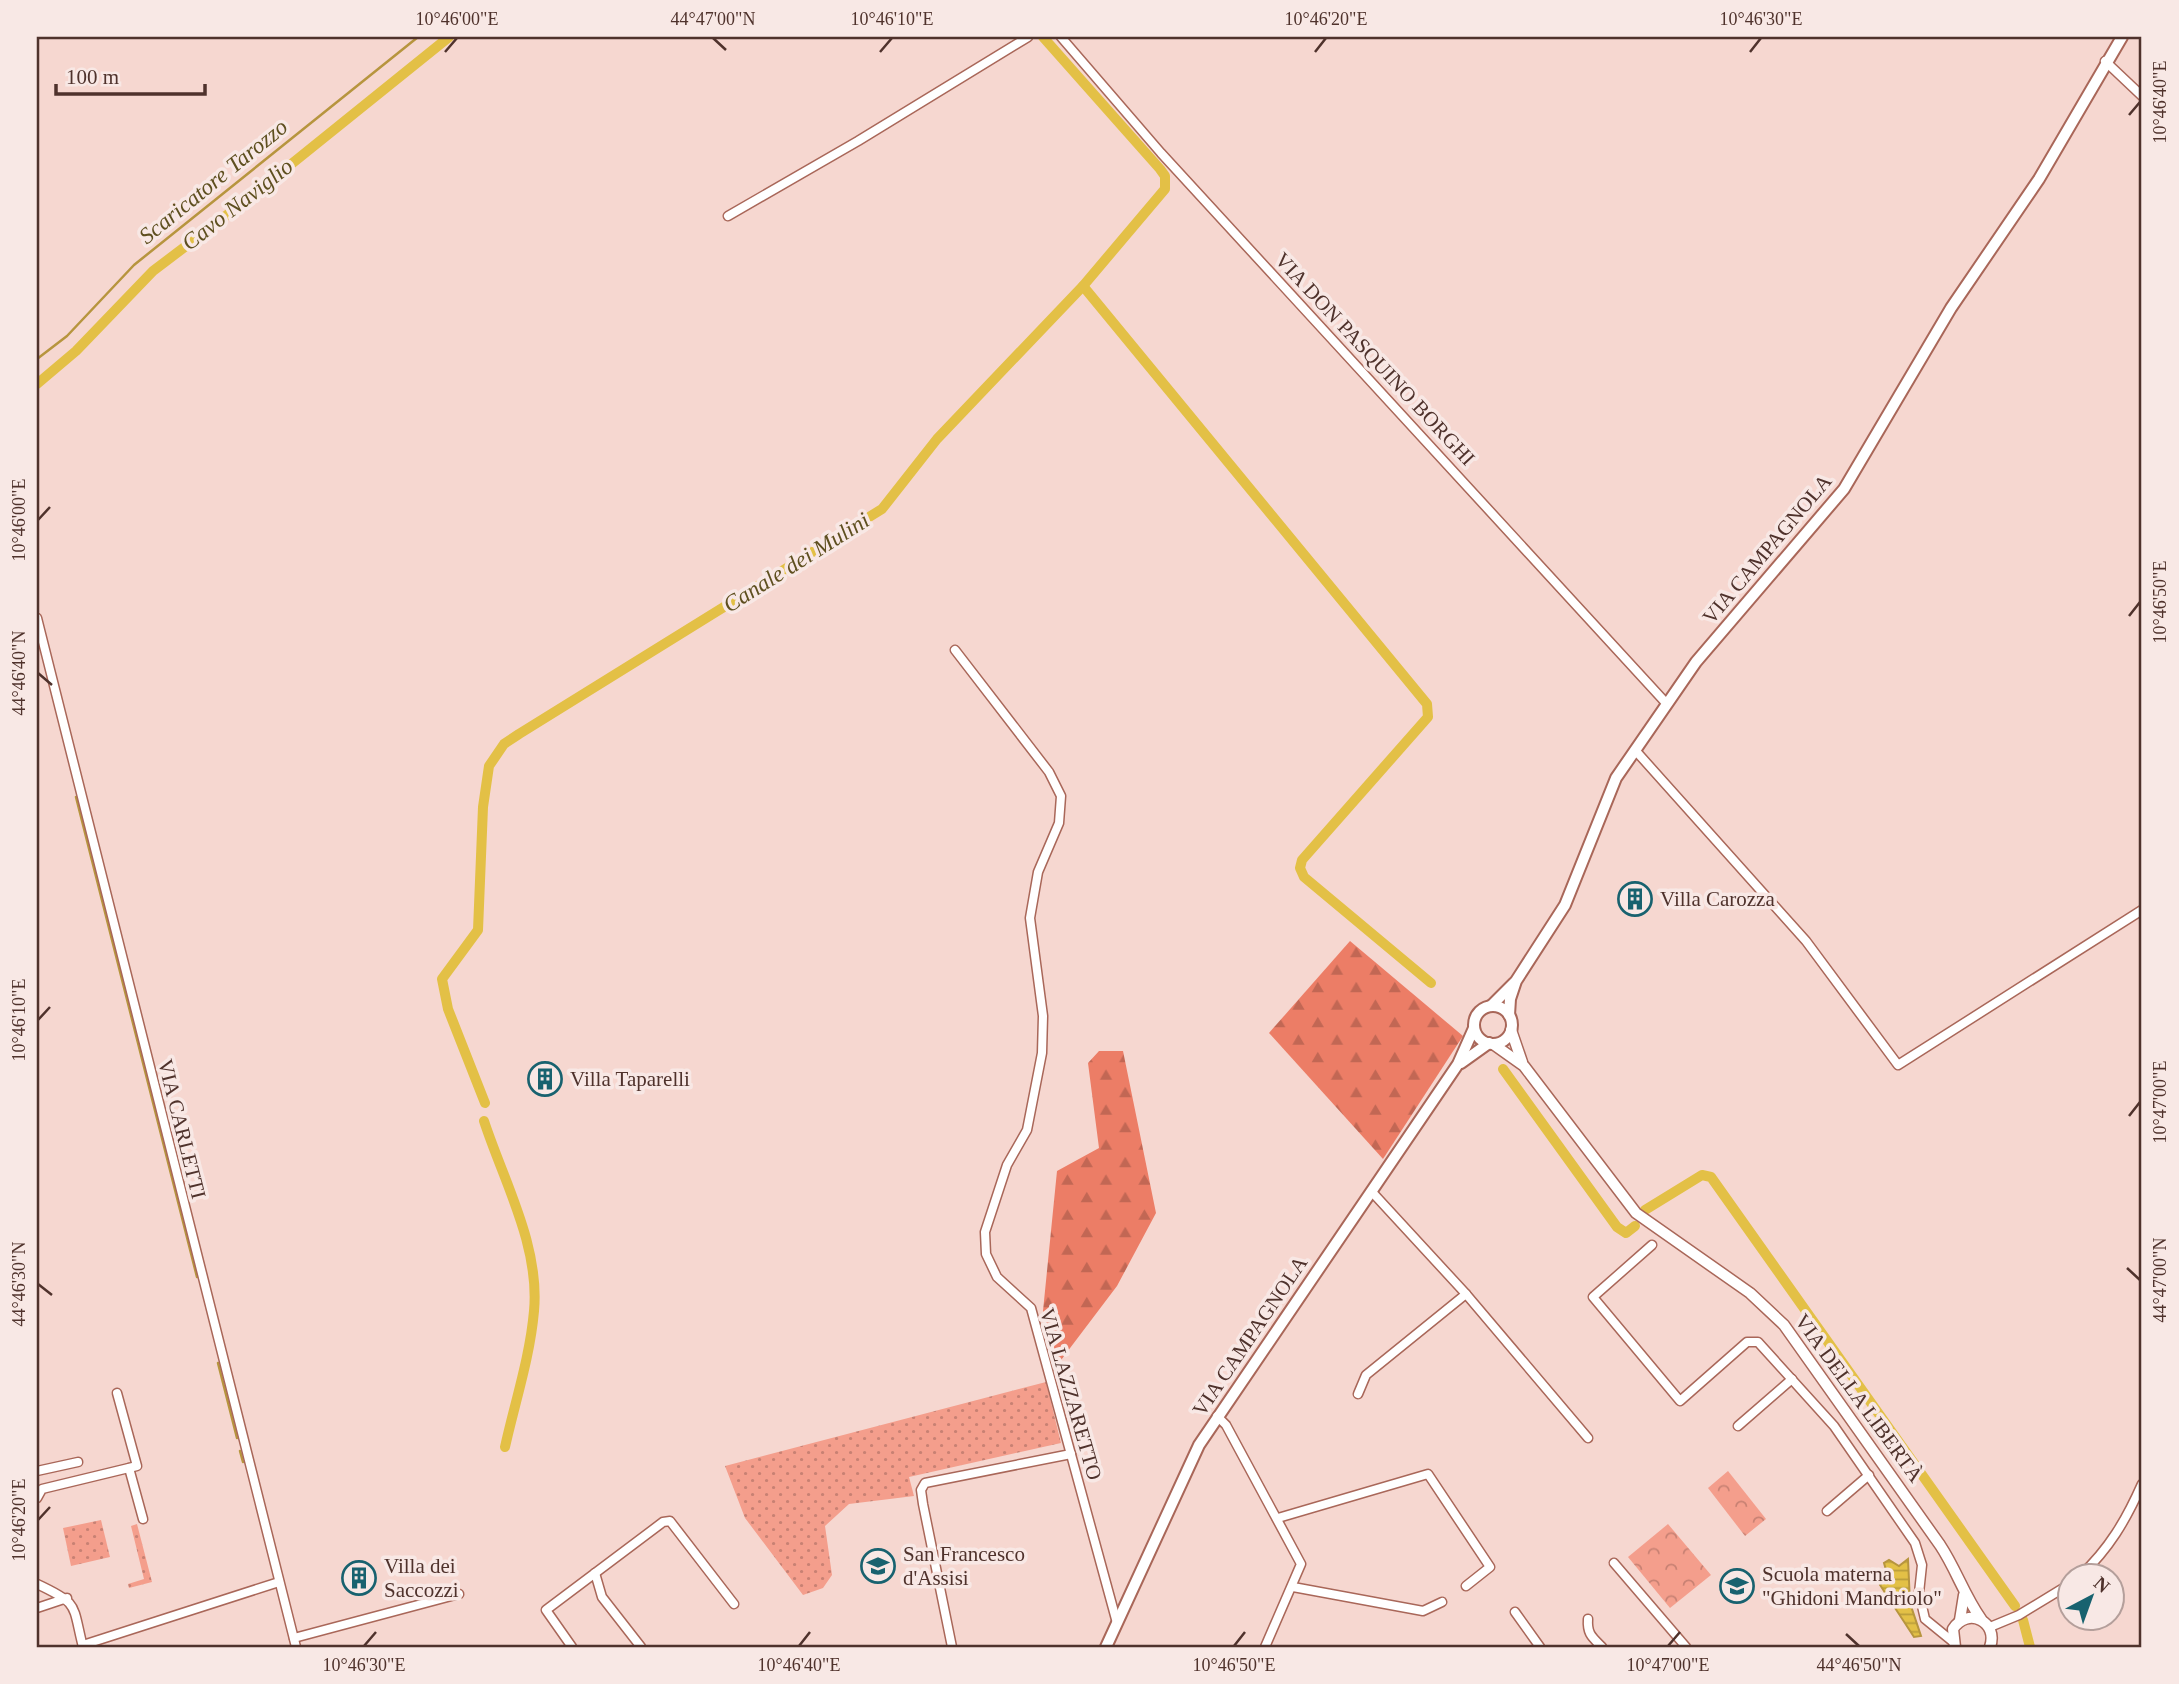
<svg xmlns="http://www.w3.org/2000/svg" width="2179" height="1684" font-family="'Times New Roman',serif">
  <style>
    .grass { fill: url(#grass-dots) }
    .forest { fill: url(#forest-firs) }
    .park { fill: url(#park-crowns) }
    .water { fill: url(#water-rules); stroke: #b7953e; stroke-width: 2 }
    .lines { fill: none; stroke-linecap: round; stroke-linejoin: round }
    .stream { stroke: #b7953e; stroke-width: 2.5 }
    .canal { stroke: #e3c046; stroke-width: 10 }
    .minor-casing { stroke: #a96759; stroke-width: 11 }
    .tertiary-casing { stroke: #a96759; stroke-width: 13 }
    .secondary-casing { stroke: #a96759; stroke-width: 14 }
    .minor { stroke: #fff; stroke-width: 8 }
    .tertiary { stroke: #fff; stroke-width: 10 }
    .secondary { stroke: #fff; stroke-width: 10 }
    .ticks { fill: none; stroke: #4f322c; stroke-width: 2.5 }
    .labels { text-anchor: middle; stroke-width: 7; stroke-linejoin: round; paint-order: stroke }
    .street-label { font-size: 21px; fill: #4f322c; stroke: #f8e8e5 }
    .poi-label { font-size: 21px; fill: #4f322c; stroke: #f8e8e5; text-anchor: start }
    .water-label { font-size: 23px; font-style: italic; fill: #5e4f1f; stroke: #f8e8e5 }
    .neatline { fill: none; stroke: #4f322c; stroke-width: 2.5 }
    .ticks-label { font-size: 18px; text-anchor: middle; fill: #4f322c }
  </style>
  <defs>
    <pattern id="grass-dots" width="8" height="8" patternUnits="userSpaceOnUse" patternTransform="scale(1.75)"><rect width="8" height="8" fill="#f49e8c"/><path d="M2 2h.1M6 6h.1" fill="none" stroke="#c88173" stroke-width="1.8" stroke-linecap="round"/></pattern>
    <pattern id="forest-firs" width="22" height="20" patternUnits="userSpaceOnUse" patternTransform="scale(1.75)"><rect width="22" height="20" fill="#ec7d66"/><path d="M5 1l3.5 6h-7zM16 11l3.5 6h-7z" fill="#c26754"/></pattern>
    <pattern id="park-crowns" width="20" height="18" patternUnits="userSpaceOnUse" patternTransform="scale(1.75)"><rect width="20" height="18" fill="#f49e8c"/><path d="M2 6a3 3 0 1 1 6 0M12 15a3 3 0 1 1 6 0" fill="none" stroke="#c88173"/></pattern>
    <pattern id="water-rules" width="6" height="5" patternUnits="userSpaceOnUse" patternTransform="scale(1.75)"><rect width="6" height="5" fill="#e3c046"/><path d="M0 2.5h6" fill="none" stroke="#ba9d3b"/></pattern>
  </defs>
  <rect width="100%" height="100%" fill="#f6d7d0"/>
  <g class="grass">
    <polygon points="1046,1382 1061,1443 909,1477 914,1496 849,1504 825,1526 832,1575 823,1588 803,1595 745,1518 725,1466"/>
    <polygon points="101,1520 110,1557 71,1566 63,1528"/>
    <polygon points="137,1524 152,1582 129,1588 128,1584 144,1579 131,1526"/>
  </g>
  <g class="forest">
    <polygon points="1350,941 1463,1036 1383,1159 1269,1033"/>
    <polygon points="1099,1051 1123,1051 1156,1213 1117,1286 1058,1364 1043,1311 1057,1171 1099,1148 1088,1063"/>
  </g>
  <g class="park">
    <polygon points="1728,1471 1766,1519 1745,1536 1708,1488"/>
    <polygon points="1668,1524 1711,1575 1670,1608 1628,1557"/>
  </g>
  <polygon class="water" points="1908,1559 1910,1603 1921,1636 1914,1637 1880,1585 1888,1577 1884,1563 1889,1560 1899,1566"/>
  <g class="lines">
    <g class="stream">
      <polyline points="37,359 67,336 134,265 418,37"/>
      <polyline points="76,797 197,1277"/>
      <polyline points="218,1363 237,1438"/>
      <polyline points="240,1451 243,1462"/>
    </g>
    <g class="canal">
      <polyline points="1083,286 1427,704 1428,717 1302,860 1300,868 1304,877 1431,983"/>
      <polyline points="37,384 76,351 153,271 248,199 449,37"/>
      <polyline points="1503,1069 1617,1227 1626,1233 1635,1226"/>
      <polyline points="485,1103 448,1009 442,979 478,930 483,807 489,766 504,744 519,734 882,509 937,439 1083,286 1165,189 1165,176 1160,169 1043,37"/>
      <path d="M484,1121C504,1182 540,1246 534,1311C530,1357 515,1402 505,1447"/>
      <polyline points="1645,1210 1702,1175 1711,1177 2015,1606"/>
      <polyline points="2023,1620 2030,1647"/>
    </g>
    <g class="minor-casing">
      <g id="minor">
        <polyline points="1061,37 1161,153 1666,703"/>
        <polyline points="2105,61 2142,96"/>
        <polyline points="728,216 858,141 1028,37"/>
        <polyline points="37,618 296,1647"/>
        <polyline points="955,650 1049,772 1061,796 1059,823 1038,872 1030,918 1043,1016 1042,1053 1027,1130 1007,1165 985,1232 986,1254 997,1277 1031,1308 1117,1623"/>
        <polyline points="1635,750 1806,941 1898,1065 2142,910"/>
        <polyline points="1372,1192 1466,1294 1588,1438"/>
        <polyline points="1652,1245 1593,1297 1680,1401 1747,1342 1758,1342 1834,1426 1915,1543 1922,1565 1919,1593 1925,1619 1952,1641"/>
        <polyline points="1358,1394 1366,1375 1466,1294"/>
        <polyline points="1217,1416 1226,1425 1301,1564 1265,1647"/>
        <polyline points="1738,1426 1792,1379"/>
        <polyline points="129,1468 143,1519"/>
        <polyline points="37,1471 78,1462"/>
        <polyline points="37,1498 42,1489 137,1466 117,1393"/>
        <polyline points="1827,1511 1869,1475"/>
        <polyline points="1278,1518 1428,1474 1490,1567 1466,1586"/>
        <polyline points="1614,1563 1686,1647"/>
        <polyline points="595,1573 602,1597 641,1647"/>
        <path d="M2080,1576C2109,1549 2126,1520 2142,1484"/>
        <path d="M37,1584C80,1604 72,1604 83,1647"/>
        <polyline points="1293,1587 1423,1611 1442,1602"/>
        <polyline points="37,1608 67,1598"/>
        <polyline points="1515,1612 1540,1647"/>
        <path d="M1588,1619C1587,1634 1592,1637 1602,1647"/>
        <polyline points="1990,1627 2019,1615 2070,1584"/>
        <polyline points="294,1638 459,1594"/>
        <polyline points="83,1645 279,1582"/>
        <polyline points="572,1647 546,1610 663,1522 670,1521 734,1604"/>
        <polyline points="952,1647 923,1504 921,1490 925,1483 1071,1454"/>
      </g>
    </g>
    <g class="tertiary-casing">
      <g id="tertiary">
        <polyline points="1511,1030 1522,1062"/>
        <path d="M1493,1044L1524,1066L1636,1213L1750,1293L1784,1325L1940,1545C1956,1569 1964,1595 1981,1619"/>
        <polyline points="1960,1620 1964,1595"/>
        <path d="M1955,1647L1953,1629C1968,1606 1999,1622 1990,1647"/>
      </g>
    </g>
    <g class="secondary-casing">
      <g id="secondary">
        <polyline points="1491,1006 1514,983"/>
        <circle cx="1493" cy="1025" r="19"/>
        <polyline points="1509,1015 1510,999 1516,981 1565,905 1616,778 1696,662 1844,489 1951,308 2039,179 2122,37"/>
        <polyline points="1461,1063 1489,1043"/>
        <polyline points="1106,1647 1199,1445 1458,1064 1474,1028"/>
      </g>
    </g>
    <use href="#minor" class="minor"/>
    <use href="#tertiary" class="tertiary"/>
    <use href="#secondary" class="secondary"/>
  </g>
  <path class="ticks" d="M713,38L726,50M445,52L457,38M880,52L892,38M1315,52L1326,38M1750,52L1761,38M2129,115L2140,102M38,520L50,507M2129,616L2140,602M38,673L52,685M38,1020L50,1007M2129,1116L2140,1102M2127,1268L2140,1280M38,1284L52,1295M38,1520L50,1507M1846,1634L1859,1646M364,1646L376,1632M799,1646L810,1632M1234,1646L1245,1632M1668,1646L1680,1632"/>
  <defs>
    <g id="building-ring" transform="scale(1.75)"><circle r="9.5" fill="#f8e8e5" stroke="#18626f" stroke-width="1.5"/><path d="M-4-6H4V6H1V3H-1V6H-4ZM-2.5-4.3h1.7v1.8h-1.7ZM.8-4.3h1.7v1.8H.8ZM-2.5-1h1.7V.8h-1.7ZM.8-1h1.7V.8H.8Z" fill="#18626f"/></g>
    <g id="school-ring" transform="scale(1.75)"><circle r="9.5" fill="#f8e8e5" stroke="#18626f" stroke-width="1.5"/><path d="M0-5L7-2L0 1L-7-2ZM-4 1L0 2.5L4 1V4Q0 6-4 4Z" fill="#18626f"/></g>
  </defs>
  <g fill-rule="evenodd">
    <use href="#building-ring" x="1635" y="899"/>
    <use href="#building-ring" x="545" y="1079"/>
    <use href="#school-ring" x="878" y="1566"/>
    <use href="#building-ring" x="359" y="1578"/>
    <use href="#school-ring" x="1737" y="1586"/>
  </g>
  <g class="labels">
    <g class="street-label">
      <text transform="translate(1375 359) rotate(47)" y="7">VIA DON PASQUINO BORGHI</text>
      <text transform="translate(1767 549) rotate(-50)" y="7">VIA CAMPAGNOLA</text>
      <text transform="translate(182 1129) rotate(76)" y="7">VIA CARLETTI</text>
      <text transform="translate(1250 1336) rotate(-56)" y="7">VIA CAMPAGNOLA</text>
      <text transform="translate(1071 1394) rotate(74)" y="7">VIA LAZZARETTO</text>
      <text transform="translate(1859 1398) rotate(54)" y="7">VIA DELLA LIBERTÀ</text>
    </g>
    <g class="poi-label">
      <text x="1660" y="906">Villa Carozza</text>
      <text x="570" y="1086">Villa Taparelli</text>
      <text x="903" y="1561">San Francesco<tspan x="903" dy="24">d'Assisi</tspan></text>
      <text x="384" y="1573">Villa dei<tspan x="384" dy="24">Saccozzi</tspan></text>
      <text x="1762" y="1581">Scuola materna<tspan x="1762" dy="24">"Ghidoni Mandriolo"</tspan></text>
    </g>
    <g class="water-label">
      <text transform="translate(213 181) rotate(-39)" y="8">Scaricatore Tarozzo</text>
      <text transform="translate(237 204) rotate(-38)" y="8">Cavo Naviglio</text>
      <text transform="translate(796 562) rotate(-32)" y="8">Canale dei Mulini</text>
    </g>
  </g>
  <rect width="2179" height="1684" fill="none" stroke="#f8e8e5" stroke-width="77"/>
  <g transform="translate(2091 1597) rotate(41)"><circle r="33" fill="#f8e8e5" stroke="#b49f9b" stroke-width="2"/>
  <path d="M0-5L12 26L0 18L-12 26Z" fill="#18626f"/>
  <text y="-10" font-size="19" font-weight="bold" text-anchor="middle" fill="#4f322c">N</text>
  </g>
  <path d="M56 84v10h149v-10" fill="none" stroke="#4f322c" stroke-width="3.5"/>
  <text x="66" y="84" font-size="21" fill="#4f322c" stroke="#f8e8e5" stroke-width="5" paint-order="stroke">100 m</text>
  <rect x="38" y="38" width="2102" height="1608" class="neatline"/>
  <g class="ticks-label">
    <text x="457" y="25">10°46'00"E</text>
    <text x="713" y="25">44°47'00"N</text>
    <text x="892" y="25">10°46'10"E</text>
    <text x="1326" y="25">10°46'20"E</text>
    <text x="1761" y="25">10°46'30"E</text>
    <text transform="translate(2160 102) rotate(-90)" y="6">10°46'40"E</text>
    <text transform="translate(19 520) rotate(-90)" y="6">10°46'00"E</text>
    <text transform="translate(2160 602) rotate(-90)" y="6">10°46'50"E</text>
    <text transform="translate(19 673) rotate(-90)" y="6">44°46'40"N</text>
    <text transform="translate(19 1020) rotate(-90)" y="6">10°46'10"E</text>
    <text transform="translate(2160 1102) rotate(-90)" y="6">10°47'00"E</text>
    <text transform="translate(2160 1280) rotate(-90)" y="6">44°47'00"N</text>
    <text transform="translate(19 1284) rotate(-90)" y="6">44°46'30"N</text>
    <text transform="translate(19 1520) rotate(-90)" y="6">10°46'20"E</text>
    <text x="364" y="1671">10°46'30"E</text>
    <text x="799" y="1671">10°46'40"E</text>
    <text x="1234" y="1671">10°46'50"E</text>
    <text x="1668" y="1671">10°47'00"E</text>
    <text x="1859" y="1671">44°46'50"N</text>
  </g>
</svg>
